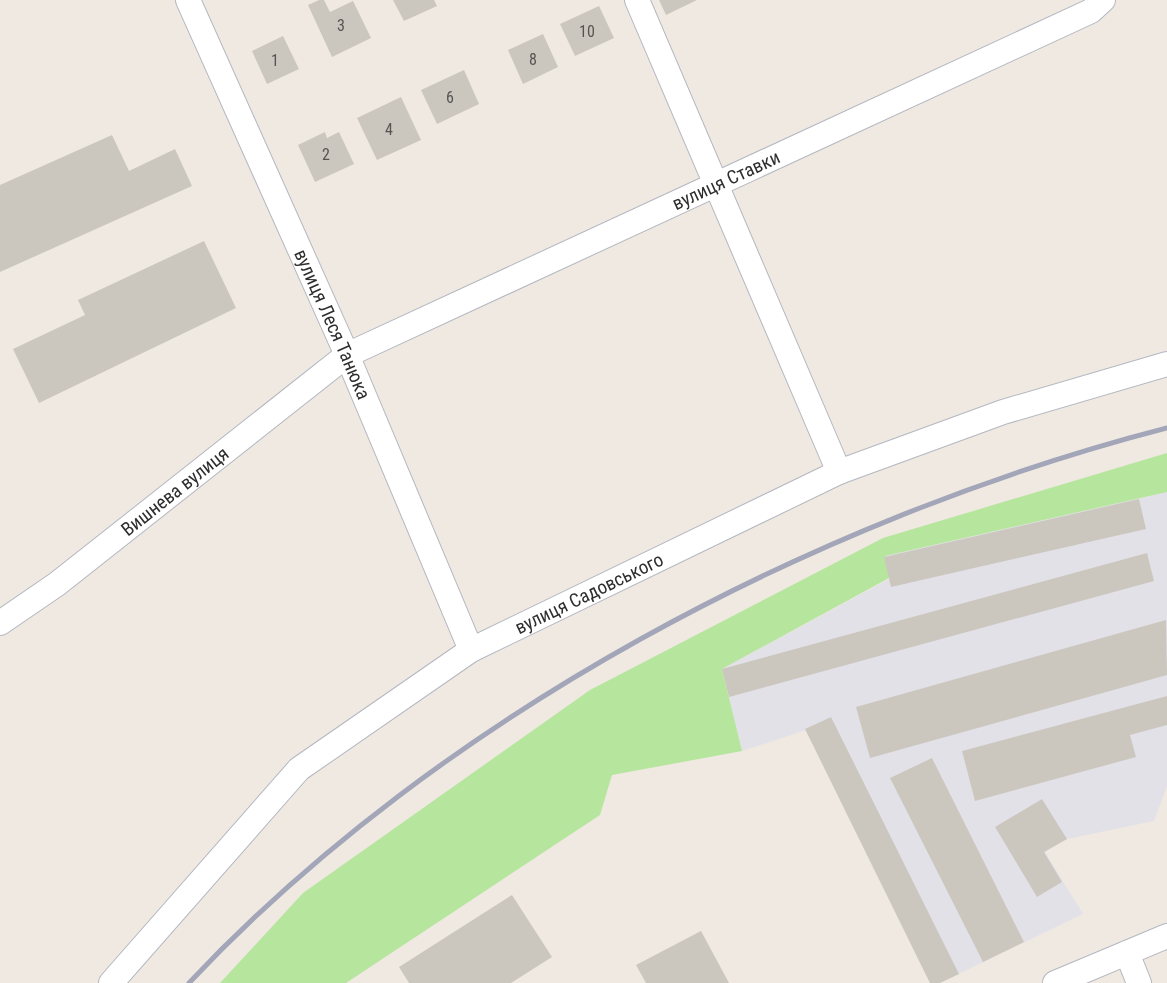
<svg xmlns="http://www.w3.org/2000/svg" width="1167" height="983" font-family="'Roboto Condensed',sans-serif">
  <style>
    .industrial { fill: #e3e1e8 }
    .green { fill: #b6e59e }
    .building { fill: #cbc7bf }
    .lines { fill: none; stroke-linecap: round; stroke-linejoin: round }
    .minor-casing { stroke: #b4b7c1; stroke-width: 26 }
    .minor { stroke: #fff; stroke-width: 24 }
    .rail { stroke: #a3a6b8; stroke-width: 5 }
    .labels { text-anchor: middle; stroke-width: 5; stroke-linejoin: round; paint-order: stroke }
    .number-label { font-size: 16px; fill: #555452 }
    .street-label { font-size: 19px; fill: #2e2e2e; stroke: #fff }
  </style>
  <rect width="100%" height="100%" fill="#efe9e1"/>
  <polygon class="industrial" points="1167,492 1167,786 1154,821 1067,839 1045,852 1083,914 940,983 930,983 806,730 742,751 722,669 889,579 884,556"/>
  <polygon class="green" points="1167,453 1167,492 885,556 889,578 722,669 742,751 612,775 600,815 346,983 220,983 303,893 590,690 883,538"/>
  <g class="building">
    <polygon points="319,0 324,0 330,12 353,1 371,38 332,57 308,5"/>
    <polygon points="393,0 434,0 437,6 404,21"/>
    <polygon points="659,0 697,0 666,15"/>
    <polygon points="599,6 614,38 575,56 560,24"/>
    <polygon points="543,34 558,67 523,84 508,50"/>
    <polygon points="283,36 299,69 267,84 252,51"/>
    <polygon points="464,70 479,104 437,124 421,90"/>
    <polygon points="401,97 421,140 377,160 357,118"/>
    <polygon points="325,132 327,138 339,132 354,164 315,182 298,145"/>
    <polygon points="112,135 129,171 175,149 192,186 0,272 0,185"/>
    <polygon points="204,241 236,308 39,403 13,349 85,315 78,300"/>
    <polygon points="1139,499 1146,529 891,587 884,557"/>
    <polygon points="1147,553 1154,581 729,697 722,669"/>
    <polygon points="1166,620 1167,675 870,758 856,707"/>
    <polygon points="1167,696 1167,725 1130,735 1136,757 975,801 962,751"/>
    <polygon points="831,717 959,974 940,983 930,983 805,729"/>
    <polygon points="932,758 1024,942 983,962 890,778"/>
    <polygon points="1042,799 1067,839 1044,852 1062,882 1037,897 995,827"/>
    <polygon points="512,895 552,957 511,983 409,983 399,967"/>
    <polygon points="701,931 729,983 646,983 636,965"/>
  </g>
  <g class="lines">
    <g class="minor-casing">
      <g id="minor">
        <path id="s1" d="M188,0L347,355L471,650"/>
        <polyline points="637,0 839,472"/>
        <path id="s2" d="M0,623L57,584L347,355L1091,11L1103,0"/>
        <polyline points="1127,953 1139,983"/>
        <path id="s3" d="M111,983L299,769L471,650L839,472L1003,412L1167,364"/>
        <polyline points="1055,983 1167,936"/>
      </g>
    </g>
    <use href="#minor" class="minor"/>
    <path class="rail" d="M189,983C440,716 814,519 1167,428"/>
  </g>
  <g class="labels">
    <g class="number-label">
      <text x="341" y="31">3</text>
      <text x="587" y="37">10</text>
      <text x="533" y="65">8</text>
      <text x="275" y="66">1</text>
      <text x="450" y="103">6</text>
      <text x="389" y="135">4</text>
      <text x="326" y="160">2</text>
    </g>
    <g class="street-label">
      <text dy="7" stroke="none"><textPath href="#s2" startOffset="856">вулиця Ставки</textPath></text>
      <text dy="7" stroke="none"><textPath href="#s1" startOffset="355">вулиця Леся Танюка</textPath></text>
      <text dy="7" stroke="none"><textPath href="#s2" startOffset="219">Вишнева вулиця</textPath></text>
      <text dy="7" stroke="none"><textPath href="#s3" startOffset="625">вулиця Садовського</textPath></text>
    </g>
  </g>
</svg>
